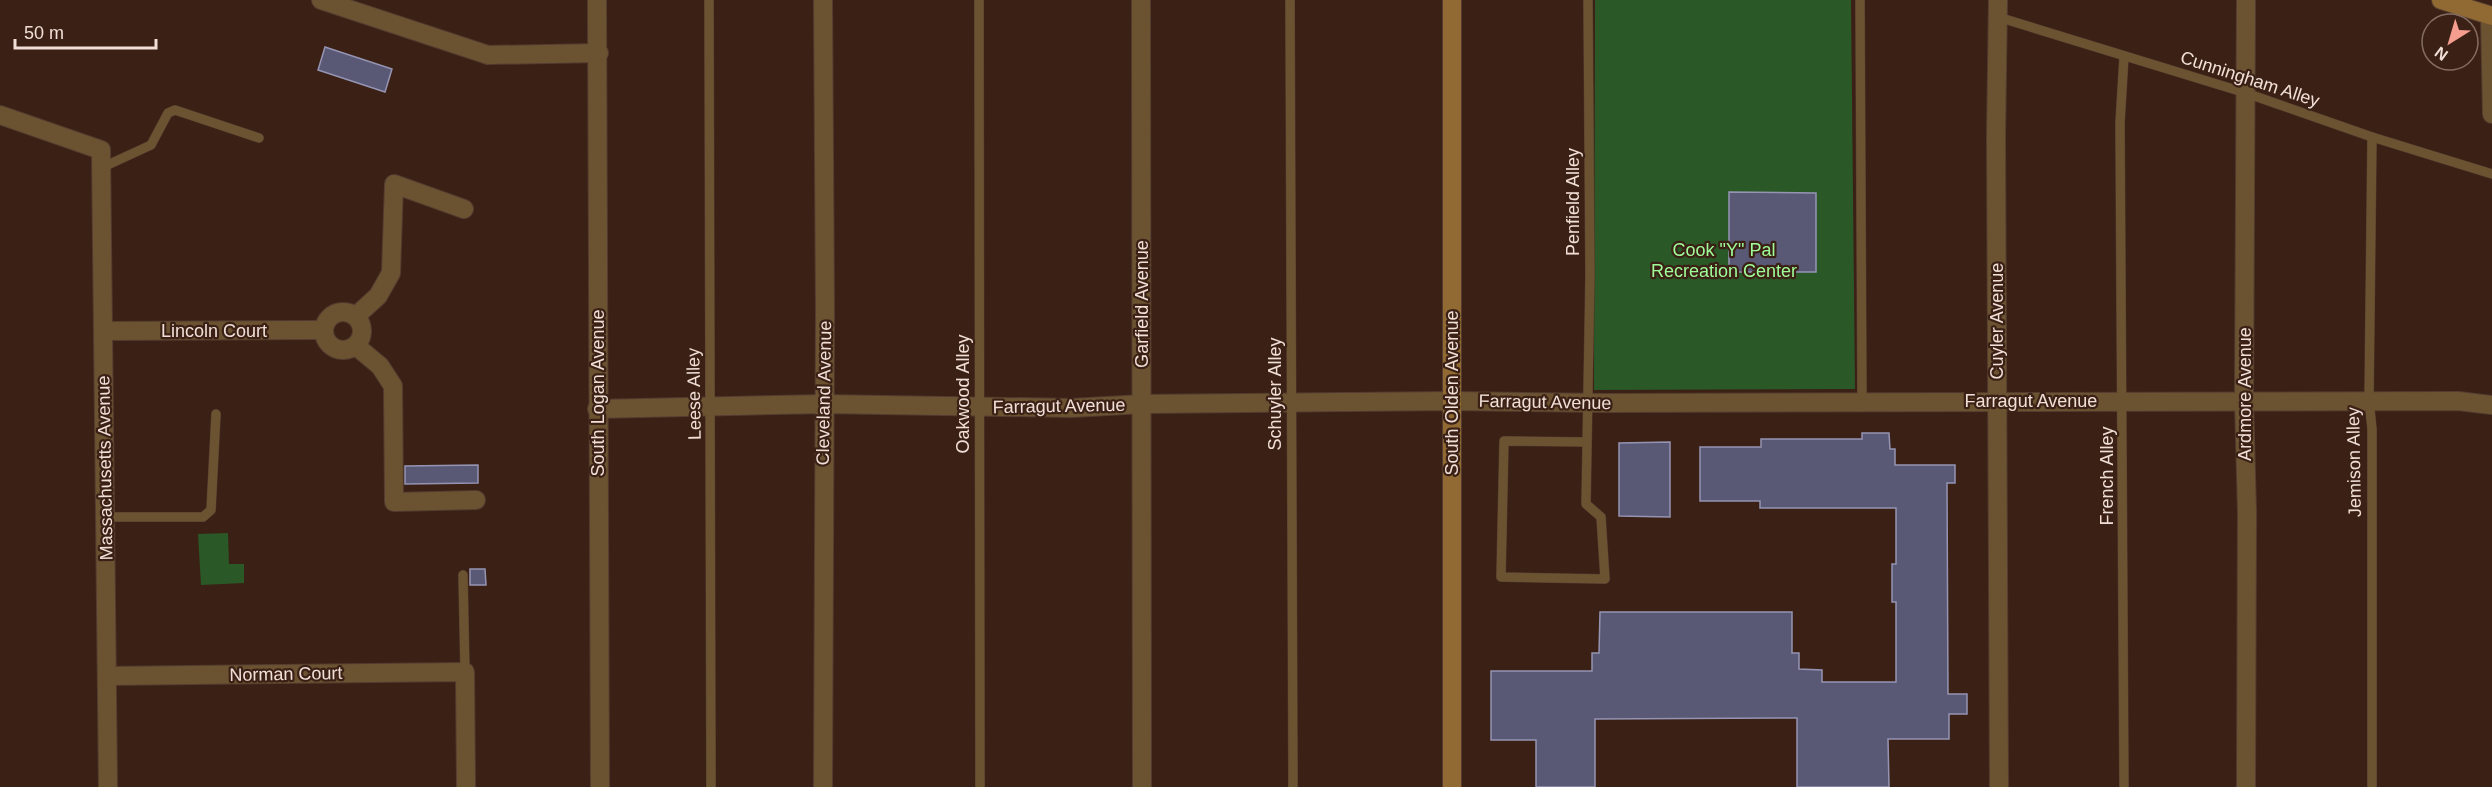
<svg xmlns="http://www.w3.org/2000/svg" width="2492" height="787" font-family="Arial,sans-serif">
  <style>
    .green { fill: #2a5827 }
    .building { fill: #5a5975; stroke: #9594b3; stroke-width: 1.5 }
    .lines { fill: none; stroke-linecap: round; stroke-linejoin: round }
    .service-casing { stroke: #543c30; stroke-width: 10 }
    .minor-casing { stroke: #543c30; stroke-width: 20 }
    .secondary-casing { stroke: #543c30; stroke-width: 20 }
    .service { stroke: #6b5332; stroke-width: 9 }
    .minor { stroke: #6b5332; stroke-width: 18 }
    .secondary { stroke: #906a32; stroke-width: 18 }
    .labels { text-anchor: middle; stroke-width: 4.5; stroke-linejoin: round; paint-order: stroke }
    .street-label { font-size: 18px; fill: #f1dfd7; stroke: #3b2115 }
    .park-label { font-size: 18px; fill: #9ffc99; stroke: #3b2115 }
  </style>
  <rect width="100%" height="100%" fill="#3b2115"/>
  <g class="green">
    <polygon points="1595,0 1851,0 1855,389 1594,390"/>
    <polygon points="228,533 229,564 244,564 244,583 201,585 198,534"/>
  </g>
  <g class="building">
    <polygon points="325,47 392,69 385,92 318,70"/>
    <polygon points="1729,192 1816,193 1816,272 1729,272"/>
    <polygon points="1862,433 1889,433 1890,449 1895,449 1895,465 1955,465 1955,483 1947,483 1948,694 1967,694 1967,714 1949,714 1949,739 1888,739 1889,787 1797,787 1797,718 1595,719 1595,787 1536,787 1536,740 1491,740 1491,671 1592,671 1592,653 1599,653 1600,612 1792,612 1792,653 1799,653 1799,669 1822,670 1822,682 1896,682 1896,602 1892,602 1892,564 1896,564 1896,508 1760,508 1760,501 1700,501 1700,447 1761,447 1761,439 1862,439"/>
    <polygon points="1670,442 1670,517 1619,516 1619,443"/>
    <polygon points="478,465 478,483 405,484 405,466"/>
    <polygon points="470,569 485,569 486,585 470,585"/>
  </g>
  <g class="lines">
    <g class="service-casing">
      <g id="service">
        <polyline points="709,0 711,787"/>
        <polyline points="979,0 980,787"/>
        <polyline points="1290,0 1293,787"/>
        <polyline points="1860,0 1862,401"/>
        <polyline points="1998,17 2246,93 2372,137 2492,174"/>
        <polyline points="2372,137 2369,400 2372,429 2372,787"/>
        <polyline points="101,168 151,145 168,113 175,110 259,138"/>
        <polyline points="1587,442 1504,441 1501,577 1605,579 1601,517 1586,504 1590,276 1588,0"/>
        <polyline points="105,517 203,517 211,510 216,414"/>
        <polyline points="463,575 465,672"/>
        <polyline points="2124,787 2120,123 2124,57"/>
      </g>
    </g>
    <g class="minor-casing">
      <g id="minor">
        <polyline points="321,0 488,55 599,53"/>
        <polyline points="597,0 600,787"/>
        <polyline points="1141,0 1142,787"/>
        <polyline points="1998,0 1996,137 1999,787"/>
        <polyline points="2246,0 2244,401 2247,512 2246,787"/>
        <polyline points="2490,16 2492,114"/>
        <polyline points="0,115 101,150 108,787"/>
        <circle cx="343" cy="331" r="19"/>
        <polyline points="356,316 378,296 391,273 394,184 464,209"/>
        <polyline points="103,331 324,330"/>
        <polyline points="356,346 380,366 393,386 394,502 476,500"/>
        <polyline points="597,409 824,404 1072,408 1143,404 1453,401 1606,403 2458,401 2492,405"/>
        <polyline points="107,676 465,672 466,787"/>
        <polyline points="823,787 825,312 823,0"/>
      </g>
    </g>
    <g class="secondary-casing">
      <g id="secondary">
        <polyline points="2441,0 2492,16"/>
        <polyline points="1452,787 1452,0"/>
      </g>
    </g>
    <use href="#service" class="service"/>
    <use href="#minor" class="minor"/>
    <use href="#secondary" class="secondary"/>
  </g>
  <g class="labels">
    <g class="street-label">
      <text transform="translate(2250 79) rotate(18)" y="6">Cunningham Alley</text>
      <text transform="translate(1573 202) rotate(-90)" y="6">Penfield Alley</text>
      <text transform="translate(1142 304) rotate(-90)" y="6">Garfield Avenue</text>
      <text transform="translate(1997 321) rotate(-90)" y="6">Cuyler Avenue</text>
      <text x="214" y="337">Lincoln Court</text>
      <text transform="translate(598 393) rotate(-90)" y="6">South Logan Avenue</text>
      <text transform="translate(824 393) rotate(-89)" y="6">Cleveland Avenue</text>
      <text transform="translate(1452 393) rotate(-90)" y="6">South Olden Avenue</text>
      <text transform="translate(694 394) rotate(-91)" y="6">Leese Alley</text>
      <text transform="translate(963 394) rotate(-90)" y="6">Oakwood Alley</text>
      <text transform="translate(1275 394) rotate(-90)" y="6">Schuyler Alley</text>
      <text transform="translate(2245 394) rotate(-90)" y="6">Ardmore Avenue</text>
      <text x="2031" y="407">Farragut Avenue</text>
      <text transform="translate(1545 402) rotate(1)" y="6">Farragut Avenue</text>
      <text transform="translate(1059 406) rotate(-1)" y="6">Farragut Avenue</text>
      <text transform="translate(2354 462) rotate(-91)" y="6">Jemison Alley</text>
      <text transform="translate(105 468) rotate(-91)" y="6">Massachusetts Avenue</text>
      <text transform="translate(2107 476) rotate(-90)" y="6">French Alley</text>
      <text transform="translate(286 674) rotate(-1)" y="6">Norman Court</text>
    </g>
    <g class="park-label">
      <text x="1724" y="256">Cook "Y" Pal<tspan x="1724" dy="21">Recreation Center</tspan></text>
    </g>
  </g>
  <g transform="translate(2450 42) rotate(217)"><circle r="28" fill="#3b2115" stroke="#846d63" stroke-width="1.5"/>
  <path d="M0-4.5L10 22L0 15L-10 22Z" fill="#f59d8e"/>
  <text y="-9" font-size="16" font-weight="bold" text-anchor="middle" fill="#f1dfd7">N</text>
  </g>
  <path d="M15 39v9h141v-9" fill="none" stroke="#f1dfd7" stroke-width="3"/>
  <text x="24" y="39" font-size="18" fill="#f1dfd7" stroke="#3b2115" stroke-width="4.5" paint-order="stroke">50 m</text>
</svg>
